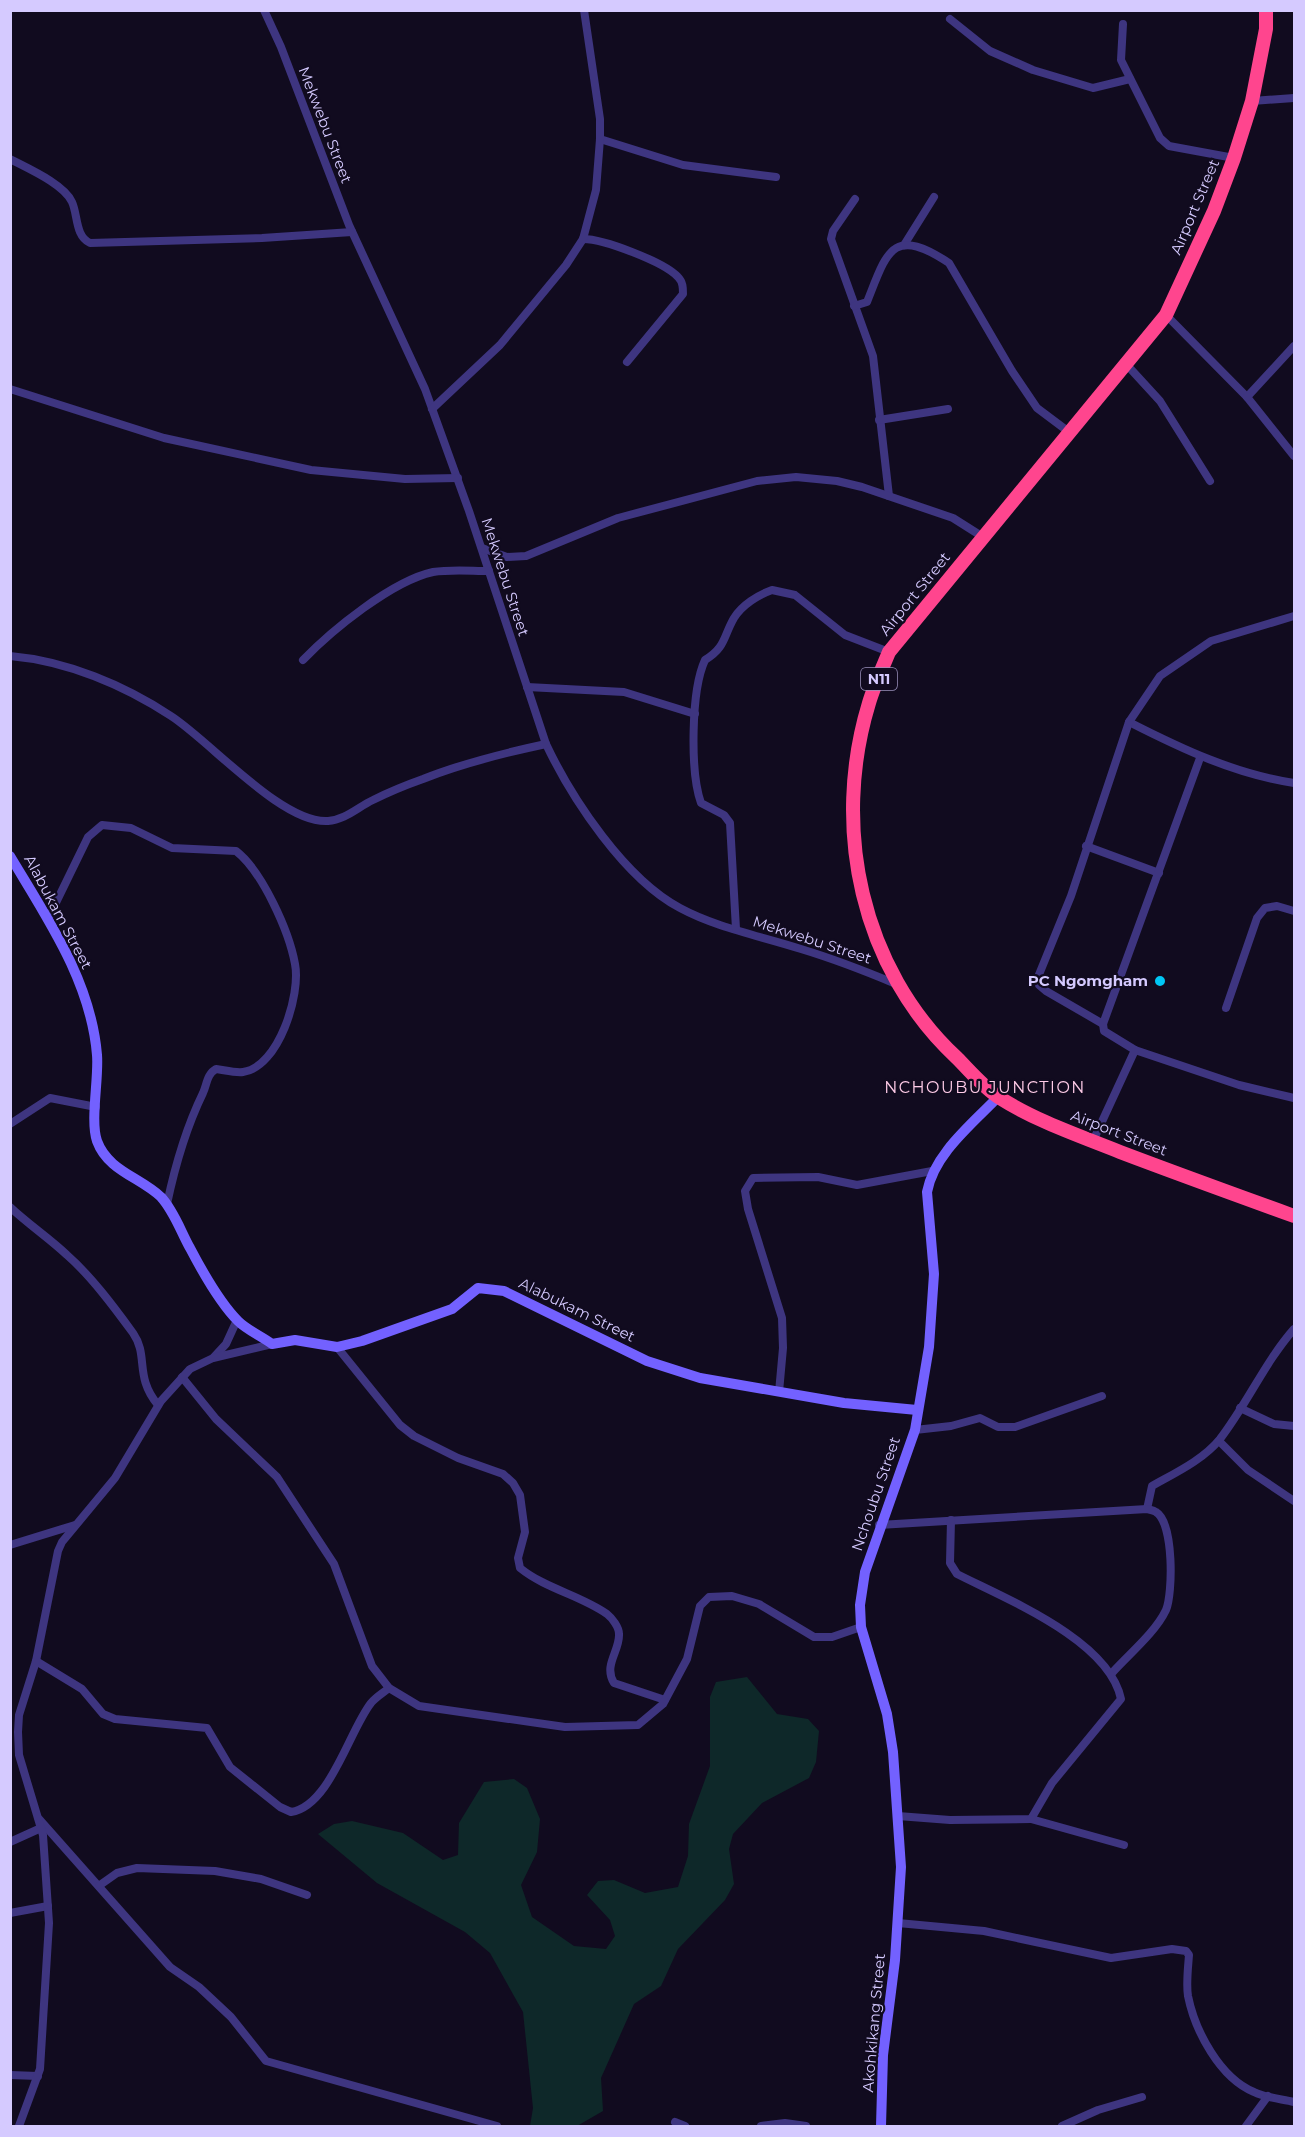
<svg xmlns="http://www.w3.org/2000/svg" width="1305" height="2137" font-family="Montserrat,sans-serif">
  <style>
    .green { fill: #0e2829 }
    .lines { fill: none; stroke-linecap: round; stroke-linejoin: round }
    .street { stroke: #3e3580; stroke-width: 8 }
    .secondary { stroke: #7361ff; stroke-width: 10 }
    .highway { stroke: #ff458e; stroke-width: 14 }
    .poi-dot { fill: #00c7f5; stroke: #110b1f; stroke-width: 2 }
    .labels { text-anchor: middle; stroke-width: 4.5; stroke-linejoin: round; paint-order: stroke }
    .shield { fill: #110b1f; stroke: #9a91bc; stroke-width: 1.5 }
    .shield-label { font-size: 14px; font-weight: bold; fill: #d5caff }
    .street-label { font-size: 15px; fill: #d5caff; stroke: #110b1f }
    .poi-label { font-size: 15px; font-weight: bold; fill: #d5caff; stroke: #110b1f; text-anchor: end }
    .neighbourhood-label { font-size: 16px; letter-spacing: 1.5px; fill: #ffcce8; stroke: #110b1f }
  </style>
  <rect width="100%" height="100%" fill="#110b1f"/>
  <polygon class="green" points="747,1677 777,1714 808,1719 819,1731 816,1762 809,1778 762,1803 733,1834 729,1849 734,1884 725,1900 678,1949 661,1986 634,2004 601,2078 603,2111 577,2126 530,2126 533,2108 523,2012 490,1953 465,1932 377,1883 318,1834 334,1824 352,1821 403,1833 443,1860 458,1855 459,1823 484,1782 514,1779 527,1788 540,1819 537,1852 521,1885 532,1917 574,1946 606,1949 615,1936 610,1920 587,1895 598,1881 614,1880 645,1893 678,1887 688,1856 689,1824 710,1766 710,1697 716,1682"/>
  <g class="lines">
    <g class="street">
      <path d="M264,10L281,47L349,225L425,389L469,511L546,744C572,799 625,879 680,908C717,928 761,936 801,949C834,959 865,971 896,984"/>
      <polyline points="950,19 990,51 1033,70 1093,88 1130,79"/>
      <polyline points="1123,24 1121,60 1160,138 1169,146 1234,158"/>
      <polyline points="1252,101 1294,98"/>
      <polyline points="600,139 683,165 776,177"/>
      <path d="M10,159C27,168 64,184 72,202C78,215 75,236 90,243L262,238L352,232"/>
      <polyline points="855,199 833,231 831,239 873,356 889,496"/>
      <path d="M583,239C604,239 664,262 678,277C683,282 683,288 683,294L627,362"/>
      <polyline points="904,245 934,197"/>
      <path d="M854,306L867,302C887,252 892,225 949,263L1012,371L1037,408L1069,432"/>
      <polyline points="1166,315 1247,397 1294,456"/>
      <polyline points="1127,365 1160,401 1210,481"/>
      <polyline points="10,389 164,438 311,470 405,479 458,478"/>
      <polyline points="1247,397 1294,346"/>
      <polyline points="432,409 500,345 566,265 583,239 596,190 600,139 600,119 584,10"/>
      <polyline points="879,420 948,409"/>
      <polyline points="482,548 507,557 526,556 618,518 757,481 796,477 837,481 862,487 953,518 983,537"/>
      <path d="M10,656C67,661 124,685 171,716C210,741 282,824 328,821C345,820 358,807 373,800C389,792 406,785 423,779C463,763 504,753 546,744"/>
      <path d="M303,660C332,630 392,581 433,572C451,569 471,571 489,571"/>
      <polyline points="527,687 624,692 695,714"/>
      <path d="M1129,722C1182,749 1235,774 1294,783"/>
      <polyline points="1086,846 1159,873"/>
      <path d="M48,919L88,837L102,825L131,828L172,848L236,851C262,871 289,931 295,964C301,994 279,1067 243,1072C235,1073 224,1070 216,1069C207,1074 207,1084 203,1093C186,1128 175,1166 167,1204"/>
      <path d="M736,929L730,823L724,815L701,803C690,772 691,690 705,660C726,647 723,637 734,618C742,605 758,595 772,590L795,595L845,635L889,652"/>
      <polyline points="1226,1008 1257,918 1265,908 1277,906 1294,911"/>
      <polyline points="1103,1024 1046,991 1039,985 1038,977 1071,896 1129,722 1160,676 1211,641 1294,616"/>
      <polyline points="1135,1050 1239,1085 1294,1098"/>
      <polyline points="10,1124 50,1098 96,1107"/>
      <polyline points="1093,1141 1135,1050 1104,1031 1103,1024 1200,758"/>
      <path d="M10,1207C28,1224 49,1238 67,1255C91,1276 114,1307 133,1333C149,1356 134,1376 158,1405"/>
      <path d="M337,1347L400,1425L414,1436L458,1458L503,1474L513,1483L520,1495L525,1532L518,1558L520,1568C546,1589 580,1595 607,1614C612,1618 619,1627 619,1634C620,1651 603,1665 614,1683L665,1700"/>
      <polyline points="214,1357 226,1344 237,1320"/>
      <polyline points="182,1377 216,1419 277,1477 334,1564 372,1666 389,1688 419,1706 565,1727 638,1725 663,1704 687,1659 700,1606 709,1597 732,1596 759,1604 814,1637 832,1637 861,1627"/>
      <polyline points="779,1392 783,1348 782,1318 748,1209 745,1191 753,1178 818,1177 857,1185 932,1171"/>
      <polyline points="1240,1408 1274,1424 1294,1426"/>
      <polyline points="915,1430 951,1426 980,1418 998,1427 1015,1427 1102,1396"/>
      <polyline points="1219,1441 1248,1470 1294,1501"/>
      <path d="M1147,1509L1152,1486C1175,1473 1203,1460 1220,1439C1247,1404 1265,1362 1294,1329"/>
      <path d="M879,1525L1147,1509C1150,1510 1153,1510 1156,1512C1174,1523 1173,1593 1166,1610C1155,1633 1129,1654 1112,1673"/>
      <polyline points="10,1545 75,1525"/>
      <path d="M36,1661L82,1689L103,1714L115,1719L207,1728L230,1767L280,1807L291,1812C330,1806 349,1731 371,1703C376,1697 383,1693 389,1688"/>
      <path d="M898,1816L950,1820L1031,1819L1052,1783L1121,1699C1109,1640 1006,1599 957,1574L950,1563L951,1520"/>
      <polyline points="39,1819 170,1967 199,1987 231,2017 266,2061 497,2126"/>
      <polyline points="1031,1819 1124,1845"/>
      <polyline points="10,1842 41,1828"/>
      <polyline points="100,1885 117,1873 137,1868 215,1871 261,1879 307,1895"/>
      <polyline points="10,1913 48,1906"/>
      <path d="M898,1923L984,1931L1111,1958L1172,1949L1186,1951L1189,1955C1188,1968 1186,1984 1188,1996C1195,2031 1220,2078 1254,2092C1266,2098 1282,2099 1294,2102"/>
      <polyline points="10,2075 38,2076"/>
      <polyline points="675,2122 685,2126"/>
      <polyline points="19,2126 40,2069 49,1923 43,1835 19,1755 18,1732 19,1715 36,1661 58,1551 62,1542 115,1478 161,1401 190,1369 213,1358 272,1344"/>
      <polyline points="761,2126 785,2123 806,2126"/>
      <polyline points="1062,2126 1098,2110 1142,2097"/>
      <polyline points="1246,2126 1268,2096"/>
    </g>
    <g class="secondary">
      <path d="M10,856C47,918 91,981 97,1055C99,1078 90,1121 97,1141C108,1171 140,1177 161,1197C174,1211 181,1232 190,1248C201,1269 221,1304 238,1321C247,1330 261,1336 272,1344L295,1340L337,1347L362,1341L452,1309L478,1288L504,1291L647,1361L700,1378L844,1403L917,1410"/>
      <path d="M881,2126L883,2055L895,1960L901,1867L893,1752L887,1714L861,1627L860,1605L865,1572L915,1430L929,1347L934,1274L927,1192C934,1154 972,1124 998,1097"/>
    </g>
    <path class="highway" d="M1266,10V29L1252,101L1234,158L1214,211L1166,315L889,652C882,669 874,686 869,703C831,827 861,969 957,1058C970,1071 984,1088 1000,1098C1036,1121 1080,1136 1120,1152C1178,1174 1236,1195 1294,1216"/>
  </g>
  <circle class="poi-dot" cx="1160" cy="981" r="6"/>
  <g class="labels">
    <rect class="shield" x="861" y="668" width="36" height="22" rx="4.5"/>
    <g class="shield-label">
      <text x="879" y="684">N11</text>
    </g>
    <g class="street-label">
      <text transform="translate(325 125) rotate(69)" y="5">Mekwebu Street</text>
      <text transform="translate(1195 207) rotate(-67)" y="5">Airport Street</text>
      <text transform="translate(505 577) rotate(72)" y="5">Mekwebu Street</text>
      <text transform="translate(915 594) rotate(-51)" y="5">Airport Street</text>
      <text transform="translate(58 912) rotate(62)" y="5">Alabukam Street</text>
      <text transform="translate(812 940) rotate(18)" y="5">Mekwebu Street</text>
      <text transform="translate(1119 1133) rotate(21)" y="5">Airport Street</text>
      <text transform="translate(577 1310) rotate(26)" y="5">Alabukam Street</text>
      <text transform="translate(876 1494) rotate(-71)" y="5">Nchoubu Street</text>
      <text transform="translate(874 2023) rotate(-85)" y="5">Akohkikang Street</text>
    </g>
    <g class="poi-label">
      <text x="1148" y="986">PC Ngomgham</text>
    </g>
    <g class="neighbourhood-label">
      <text x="985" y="1093">NCHOUBU JUNCTION</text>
    </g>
  </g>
  <rect width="1305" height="2137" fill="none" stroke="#d5caff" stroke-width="24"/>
</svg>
